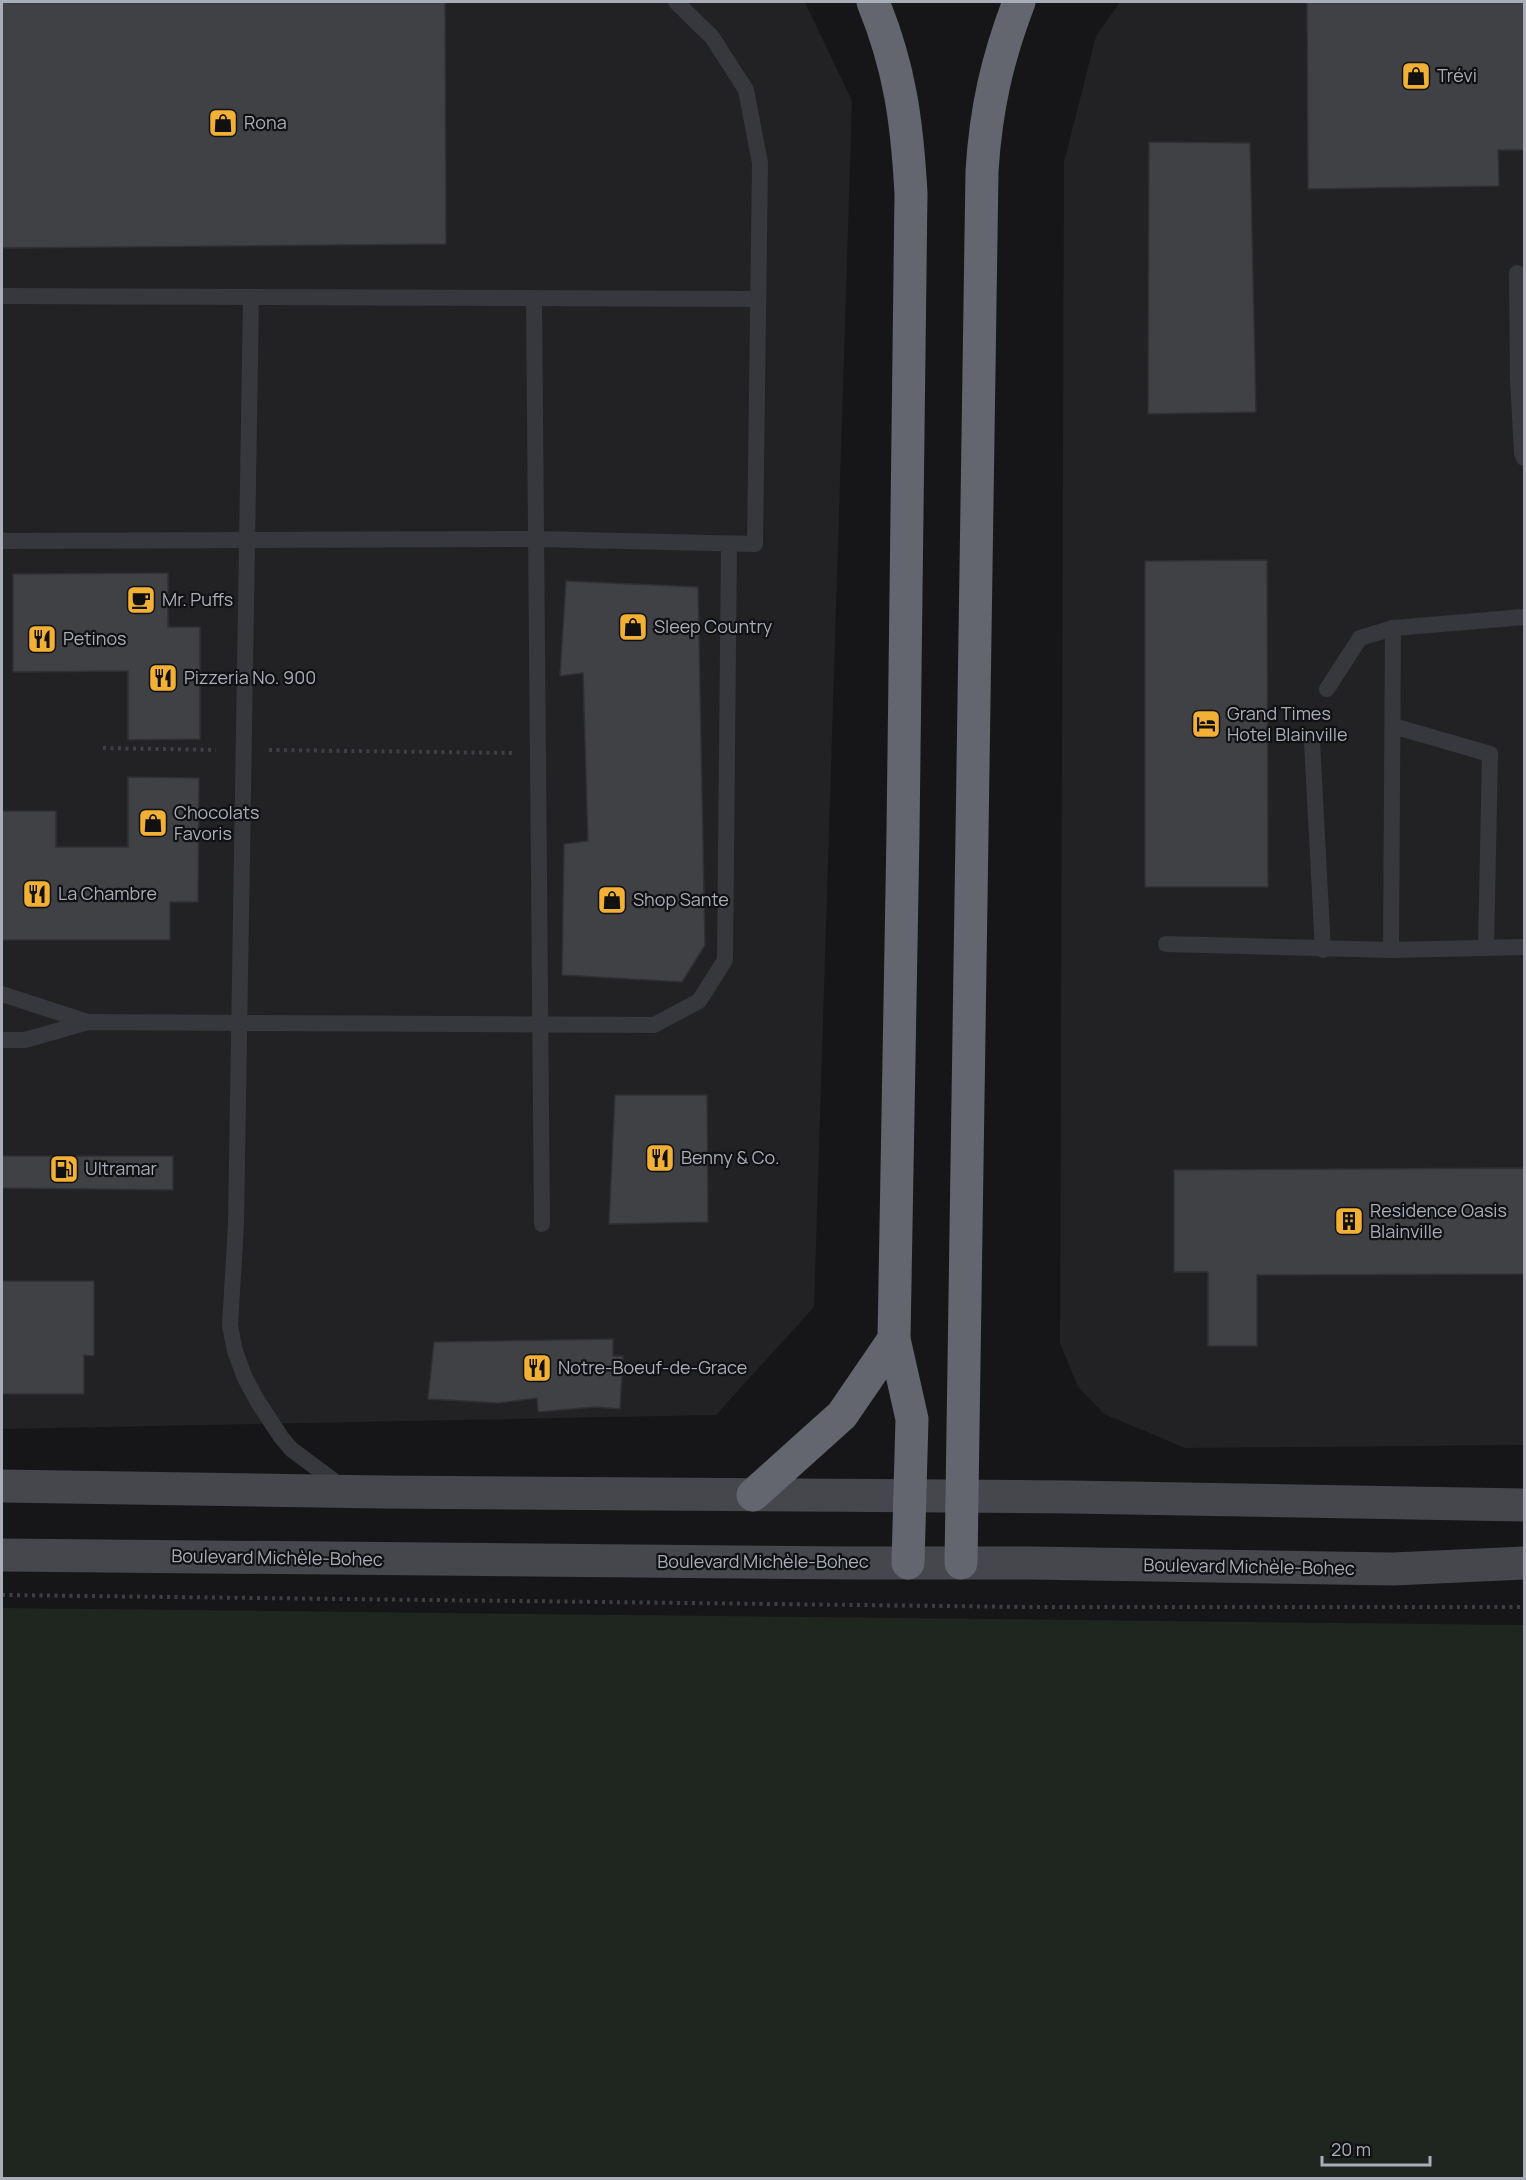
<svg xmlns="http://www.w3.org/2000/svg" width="1526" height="2180" font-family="Manrope,sans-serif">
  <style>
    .built { fill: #222225 }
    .green { fill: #1e261f }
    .building { fill: #404145; stroke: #303034; stroke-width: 1.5 }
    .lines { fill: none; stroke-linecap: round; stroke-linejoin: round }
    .path { stroke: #3d3f44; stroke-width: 4; stroke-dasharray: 3 4.5; stroke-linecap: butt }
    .lane { stroke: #37383d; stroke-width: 16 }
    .secondary { stroke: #45474d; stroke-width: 33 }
    .highway { stroke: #63666e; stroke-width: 33 }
    .labels { text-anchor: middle; stroke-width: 4.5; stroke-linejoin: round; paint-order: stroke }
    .poi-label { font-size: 18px; fill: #a8adb8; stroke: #111113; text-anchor: start }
    .street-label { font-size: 18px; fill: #a8adb8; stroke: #111113 }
  </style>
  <rect width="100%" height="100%" fill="#161618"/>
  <g class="built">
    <polygon points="2,2 805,2 852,101 814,1307 716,1415 2,1429"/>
    <polygon points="1120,2 1524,2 1524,1445 1185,1448 1104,1414 1078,1387 1060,1343 1064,162 1096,36"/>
  </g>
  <polygon class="green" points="2,1608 1524,1625 1524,2178 2,2178"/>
  <g class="building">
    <polygon points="2,2 445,2 446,244 2,248"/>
    <polygon points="1307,2 1524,2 1524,150 1498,150 1499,186 1308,189"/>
    <polygon points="1149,142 1250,143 1256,412 1148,414"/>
    <polygon points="1267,560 1268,887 1145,887 1145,561"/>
    <polygon points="168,573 168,627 200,627 200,739 128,740 128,671 13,672 13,574"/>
    <polygon points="566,581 698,587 705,945 682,982 562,975 564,844 588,841 583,673 560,676"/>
    <polygon points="128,777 199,778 198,902 170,902 170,940 2,940 2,811 56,811 56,847 128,847"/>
    <polygon points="615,1095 707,1095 708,1222 609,1224"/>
    <polygon points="2,1156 173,1156 173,1190 2,1188"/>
    <polygon points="1524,1168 1524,1274 1257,1275 1257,1346 1208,1346 1208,1272 1174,1272 1174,1170"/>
    <polygon points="2,1281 94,1281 94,1356 84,1355 84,1394 2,1394"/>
    <polygon points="613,1339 613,1356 623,1356 620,1409 595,1407 538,1412 537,1398 499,1403 428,1399 434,1342"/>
  </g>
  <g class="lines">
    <g class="path">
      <polyline points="103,748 216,750"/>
      <polyline points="269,750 513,753"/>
      <polyline points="2,1595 1029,1607 1524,1607"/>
    </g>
    <g class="lane">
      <polyline points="1517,273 1518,379 1522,453 1524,458"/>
      <polyline points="2,296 758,299"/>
      <polyline points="251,297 236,1224 230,1326 235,1351 245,1378 258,1402 281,1437 291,1449 342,1487"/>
      <polyline points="534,299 542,1224"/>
      <polyline points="2,540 4,541 536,539 755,544 760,163 746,90 712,37 676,2"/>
      <polyline points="1327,689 1360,638 1393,628"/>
      <polyline points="1393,726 1490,754 1486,948"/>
      <polyline points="1312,742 1323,950"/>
      <polyline points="1166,944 1391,950 1393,628 1524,617"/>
      <polyline points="1391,950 1524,947"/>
      <polyline points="2,994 88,1022"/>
      <polyline points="2,1040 25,1040 88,1022 654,1025 699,1001 725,960 729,544"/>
    </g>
    <g class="secondary">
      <polyline points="2,1486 382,1492 1070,1497 1524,1505"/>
      <polyline points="2,1555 852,1563 1032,1563 1393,1569 1524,1563"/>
    </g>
    <g class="highway">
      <path d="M873,2C900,68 907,122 911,193L903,833L894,1339L912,1419L908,1563"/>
      <polyline points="753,1495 842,1415 894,1339"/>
      <path d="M961,1563L982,171C986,108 997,60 1019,2"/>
    </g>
  </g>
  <defs>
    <g id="shop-square" transform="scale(1.5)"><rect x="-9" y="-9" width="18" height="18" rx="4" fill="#f2b134" stroke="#111113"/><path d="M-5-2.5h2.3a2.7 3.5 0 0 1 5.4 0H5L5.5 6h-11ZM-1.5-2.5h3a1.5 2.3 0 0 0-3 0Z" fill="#111"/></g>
    <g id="cafe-square" transform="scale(1.5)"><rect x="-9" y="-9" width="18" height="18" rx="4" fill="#f2b134" stroke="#111113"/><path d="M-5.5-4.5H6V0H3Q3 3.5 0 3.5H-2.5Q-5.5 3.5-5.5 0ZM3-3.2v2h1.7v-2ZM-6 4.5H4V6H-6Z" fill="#111"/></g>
    <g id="restaurant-square" transform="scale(1.5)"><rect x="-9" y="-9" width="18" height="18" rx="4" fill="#f2b134" stroke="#111113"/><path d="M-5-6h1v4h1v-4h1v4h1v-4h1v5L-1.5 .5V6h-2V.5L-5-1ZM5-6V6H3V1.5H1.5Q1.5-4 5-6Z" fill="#111"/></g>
    <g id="hotel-square" transform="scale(1.5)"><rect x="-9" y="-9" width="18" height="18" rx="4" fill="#f2b134" stroke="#111113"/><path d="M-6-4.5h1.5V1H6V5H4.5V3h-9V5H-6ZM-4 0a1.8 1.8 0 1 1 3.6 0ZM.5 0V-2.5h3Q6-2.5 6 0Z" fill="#111"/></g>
    <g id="fuel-square" transform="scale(1.5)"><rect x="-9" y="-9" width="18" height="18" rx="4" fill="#f2b134" stroke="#111113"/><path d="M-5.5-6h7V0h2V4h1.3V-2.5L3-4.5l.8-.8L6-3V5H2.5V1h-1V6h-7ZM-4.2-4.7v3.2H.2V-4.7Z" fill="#111"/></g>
    <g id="building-square" transform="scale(1.5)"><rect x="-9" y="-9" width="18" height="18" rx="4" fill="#f2b134" stroke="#111113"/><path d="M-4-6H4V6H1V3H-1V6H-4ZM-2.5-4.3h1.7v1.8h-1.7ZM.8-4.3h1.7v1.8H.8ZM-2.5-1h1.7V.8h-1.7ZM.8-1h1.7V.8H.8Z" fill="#111"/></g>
  </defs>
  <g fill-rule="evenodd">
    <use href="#shop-square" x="1416" y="76"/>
    <use href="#shop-square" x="223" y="123"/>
    <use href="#cafe-square" x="141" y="600"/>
    <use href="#shop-square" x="633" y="627"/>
    <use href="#restaurant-square" x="42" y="639"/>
    <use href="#restaurant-square" x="163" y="678"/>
    <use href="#hotel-square" x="1206" y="724"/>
    <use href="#shop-square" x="153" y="823"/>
    <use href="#restaurant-square" x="37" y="894"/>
    <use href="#shop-square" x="612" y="900"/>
    <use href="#restaurant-square" x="660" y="1158"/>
    <use href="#fuel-square" x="64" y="1169"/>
    <use href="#building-square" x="1349" y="1221"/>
    <use href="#restaurant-square" x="537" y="1368"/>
  </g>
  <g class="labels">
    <g class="poi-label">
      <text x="1437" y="82">Trévi</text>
      <text x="244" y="129">Rona</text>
      <text x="162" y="606">Mr. Puffs</text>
      <text x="654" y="633">Sleep Country</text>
      <text x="63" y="645">Petinos</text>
      <text x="184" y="684">Pizzeria No. 900</text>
      <text x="1227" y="720">Grand Times<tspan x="1227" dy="21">Hotel Blainville</tspan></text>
      <text x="174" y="819">Chocolats<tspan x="174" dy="21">Favoris</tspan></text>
      <text x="58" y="900">La Chambre</text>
      <text x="633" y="906">Shop Sante</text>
      <text x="681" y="1164">Benny &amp; Co.</text>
      <text x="85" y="1175">Ultramar</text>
      <text x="1370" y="1217">Residence Oasis<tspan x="1370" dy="21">Blainville</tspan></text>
      <text x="558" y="1374">Notre-Boeuf-de-Grace</text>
    </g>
    <g class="street-label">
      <text transform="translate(277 1558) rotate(1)" y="6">Boulevard Michèle-Bohec</text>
      <text x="763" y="1568">Boulevard Michèle-Bohec</text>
      <text transform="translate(1249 1567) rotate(1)" y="6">Boulevard Michèle-Bohec</text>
    </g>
  </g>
  <rect width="1526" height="2180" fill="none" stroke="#a8adb8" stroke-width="6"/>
  <path d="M1322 2156v9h108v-9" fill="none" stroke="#a8adb8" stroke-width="3"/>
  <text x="1331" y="2156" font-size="18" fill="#a8adb8" stroke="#111113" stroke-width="4.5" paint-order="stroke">20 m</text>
</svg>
